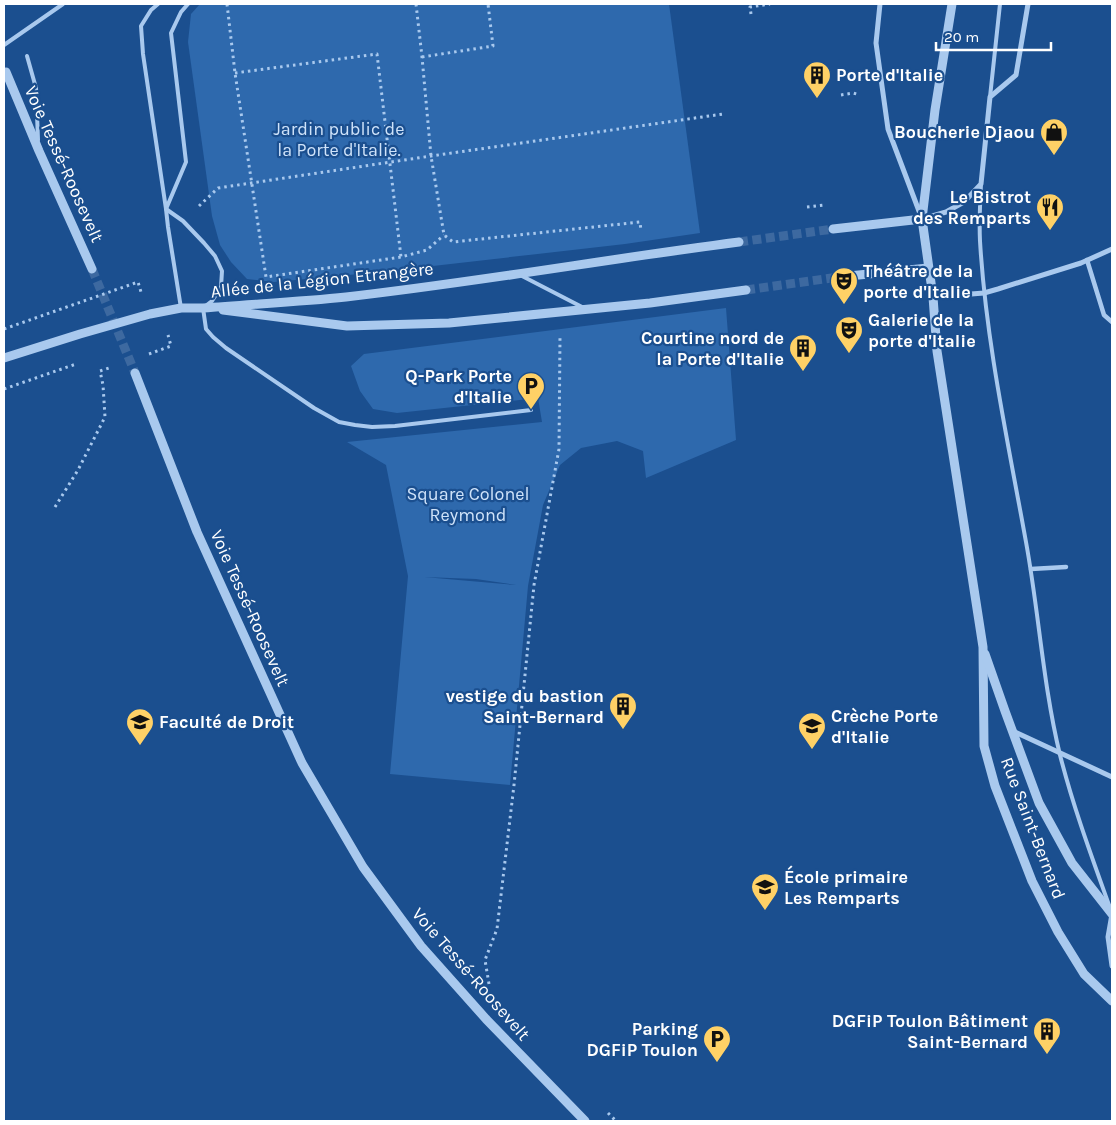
<svg xmlns="http://www.w3.org/2000/svg" width="1116" height="1125" font-family="Karla,sans-serif">
  <style>
    .green { fill: #2e69ad; fill-rule: evenodd }
    .lines { fill: none; stroke-linecap: round; stroke-linejoin: round }
    .tertiary-tunnel { stroke: #3d69a0; stroke-width: 9; stroke-dasharray: 9 4.5; stroke-linecap: butt }
    .path { stroke: #a9c9ee; stroke-width: 3; stroke-dasharray: 2.5 4; stroke-linecap: butt }
    .service { stroke: #a9c9ee; stroke-width: 4 }
    .pedestrian { stroke: #a9c9ee; stroke-width: 4.5 }
    .minor { stroke: #a9c9ee; stroke-width: 5 }
    .tertiary { stroke: #a9c9ee; stroke-width: 9 }
    .labels { text-anchor: middle; stroke-width: 4.5; stroke-linejoin: round; paint-order: stroke }
    .poi-label { font-size: 18px; font-weight: bold; fill: #fff; stroke: #1b4f8f; text-anchor: end }
    .park-label { font-size: 18px; fill: #cfe3fa; stroke: #1b4f8f }
    .street-label { font-size: 18px; fill: #fff; stroke: #1b4f8f }
  </style>
  <rect width="100%" height="100%" fill="#1b4f8f"/>
  <g class="green">
    <polygon points="200,4 669,4 700,233 625,244 380,272 274,282 247,279 231,262 220,245 212,216 188,42 191,14"/>
    <path d="M726,308L736,440L646,478L643,451L617,441L581,448L560,465L543,505L528,586L510,785L390,774L408,576L386,465L347,442L542,422L538,398L397,413L373,409L360,391L351,366L364,354ZM424,577L476,579L516,585H515Z"/>
  </g>
  <g class="lines">
    <g class="tertiary-tunnel">
      <polyline points="739,242 833,229"/>
      <polyline points="92,269 135,373"/>
      <polyline points="746,290 839,277"/>
    </g>
    <g class="path">
      <polyline points="227,4 235,73 266,277 401,257 427,250 444,235"/>
      <polyline points="416,4 422,57 431,156 444,235 453,242 640,222 641,231"/>
      <polyline points="751,14 750,7 770,4"/>
      <polyline points="422,57 493,46 488,4"/>
      <polyline points="235,73 377,54 401,257"/>
      <polyline points="841,95 853,93 860,95"/>
      <polyline points="199,206 218,188 431,156 723,114"/>
      <polyline points="807,207 824,205"/>
      <polyline points="4,329 138,282 141,292"/>
      <polyline points="149,354 171,346 168,335"/>
      <polyline points="4,389 76,364"/>
      <polyline points="55,507 78,470 105,417 103,385 100,371 112,367"/>
      <polyline points="489,984 485,960 497,929 514,785 534,585 559,449 560,337"/>
      <polyline points="608,1113 616,1121"/>
    </g>
    <g class="service">
      <polyline points="158,4 151,10 141,26 143,54 166,209 183,221 204,243 215,256 222,271 221,287 212,301 203,308 206,329 213,337 226,348 314,408 339,422 355,425 372,427 395,426 531,410"/>
      <polyline points="4,45 63,4"/>
      <polyline points="27,56 36,88 38,140"/>
      <polyline points="990,97 1000,4"/>
      <path d="M981,184C980,203 979,222 980,241C986,342 1008,442 1026,542C1039,613 1043,685 1060,755C1073,806 1091,855 1109,905"/>
      <polyline points="522,276 584,308"/>
      <polyline points="181,308 168,227 166,209 186,162 171,33 181,12 188,4"/>
    </g>
    <g class="pedestrian">
      <polyline points="1087,260 1104,315 1112,322"/>
      <polyline points="1031,569 1066,567"/>
    </g>
    <g class="minor">
      <polyline points="880,4 876,43 888,129 922,219 946,212 964,202 981,184 990,97 1016,75 1028,4"/>
      <polyline points="933,297 984,293 998,289 1081,263 1112,249"/>
      <polyline points="1013,731 1112,777"/>
      <polyline points="1112,914 1108,937 1112,966"/>
    </g>
    <g class="tertiary">
      <polyline points="952,4 935,110 922,219 933,297 937,351 983,647 984,746 995,786 1032,881 1058,932 1084,974 1112,1001"/>
      <polyline points="6,72 39,151 92,269"/>
      <polyline points="833,229 922,219"/>
      <polyline points="839,277 928,268"/>
      <polyline points="223,310 347,326 449,323 650,303 746,290"/>
      <path d="M4,358L80,334L150,314L181,308H203C251,304 299,302 346,297C478,282 608,259 739,242"/>
      <polyline points="135,373 197,532 302,763 363,867 421,946 486,1019 585,1121"/>
      <polyline points="985,654 1005,711 1039,803 1072,863 1112,914"/>
    </g>
  </g>
  <defs>
    <g id="building-pin" transform="scale(1.4375)"><path d="M0 17L-7.5 6A9.5 9.5 0 1 1 7.5 6Z" fill="#ffd166" stroke="#1b4f8f"/><path d="M-4-6H4V6H1V3H-1V6H-4ZM-2.5-4.3h1.7v1.8h-1.7ZM.8-4.3h1.7v1.8H.8ZM-2.5-1h1.7V.8h-1.7ZM.8-1h1.7V.8H.8Z" fill="#111"/></g>
    <g id="shop-pin" transform="scale(1.4375)"><path d="M0 17L-7.5 6A9.5 9.5 0 1 1 7.5 6Z" fill="#ffd166" stroke="#1b4f8f"/><path d="M-5-2.5h2.3a2.7 3.5 0 0 1 5.4 0H5L5.5 6h-11ZM-1.5-2.5h3a1.5 2.3 0 0 0-3 0Z" fill="#111"/></g>
    <g id="restaurant-pin" transform="scale(1.4375)"><path d="M0 17L-7.5 6A9.5 9.5 0 1 1 7.5 6Z" fill="#ffd166" stroke="#1b4f8f"/><path d="M-5-6h1v4h1v-4h1v4h1v-4h1v5L-1.5 .5V6h-2V.5L-5-1ZM5-6V6H3V1.5H1.5Q1.5-4 5-6Z" fill="#111"/></g>
    <g id="theatre-pin" transform="scale(1.4375)"><path d="M0 17L-7.5 6A9.5 9.5 0 1 1 7.5 6Z" fill="#ffd166" stroke="#1b4f8f"/><path d="M-5-5.5Q0-4 5-5.5V0Q5 5 0 6Q-5 5-5 0ZM-3.3-2.5H-1v1.5H-3.3ZM1-2.5H3.3v1.5H1ZM-2.8 1Q0 5.5 2.8 1Z" fill="#111"/></g>
    <g id="parking-pin" transform="scale(1.4375)"><path d="M0 17L-7.5 6A9.5 9.5 0 1 1 7.5 6Z" fill="#ffd166" stroke="#1b4f8f"/><path d="M-3.5-5.5H1a3.5 3.5 0 0 1 0 7H-1V5.5H-3.5ZM-1-3.4V-.6H.8a1.4 1.4 0 0 0 0-2.8Z" fill="#111"/></g>
    <g id="university-pin" transform="scale(1.4375)"><path d="M0 17L-7.5 6A9.5 9.5 0 1 1 7.5 6Z" fill="#ffd166" stroke="#1b4f8f"/><path d="M0-5L7-2L0 1L-7-2ZM-4 1L0 2.5L4 1V4Q0 6-4 4Z" fill="#111"/></g>
    <g id="school-pin" transform="scale(1.4375)"><path d="M0 17L-7.5 6A9.5 9.5 0 1 1 7.5 6Z" fill="#ffd166" stroke="#1b4f8f"/><path d="M0-5L7-2L0 1L-7-2ZM-4 1L0 2.5L4 1V4Q0 6-4 4Z" fill="#111"/></g>
  </defs>
  <g fill-rule="evenodd">
    <use href="#building-pin" x="817" y="75"/>
    <use href="#shop-pin" x="1054" y="132"/>
    <use href="#restaurant-pin" x="1050" y="207"/>
    <use href="#theatre-pin" x="844" y="281"/>
    <use href="#theatre-pin" x="849" y="330"/>
    <use href="#building-pin" x="803" y="348"/>
    <use href="#parking-pin" x="531" y="386"/>
    <use href="#building-pin" x="623" y="706"/>
    <use href="#university-pin" x="140" y="722"/>
    <use href="#school-pin" x="812" y="726"/>
    <use href="#school-pin" x="765" y="887"/>
    <use href="#building-pin" x="1047" y="1031"/>
    <use href="#parking-pin" x="717" y="1039"/>
  </g>
  <g class="labels">
    <g class="poi-label">
      <text x="836" y="81" text-anchor="start">Porte d'Italie</text>
      <text x="1035" y="138">Boucherie Djaou</text>
      <text x="1031" y="203">Le Bistrot<tspan x="1031" dy="21">des Remparts</tspan></text>
      <text x="863" y="277" text-anchor="start">Théâtre de la<tspan x="863" dy="21">porte d'Italie</tspan></text>
      <text x="868" y="326" text-anchor="start">Galerie de la<tspan x="868" dy="21">porte d'Italie</tspan></text>
      <text x="784" y="344">Courtine nord de<tspan x="784" dy="21">la Porte d'Italie</tspan></text>
      <text x="512" y="382">Q-Park Porte<tspan x="512" dy="21">d'Italie</tspan></text>
      <text x="604" y="702">vestige du bastion<tspan x="604" dy="21">Saint-Bernard</tspan></text>
      <text x="831" y="722" text-anchor="start">Crèche Porte<tspan x="831" dy="21">d'Italie</tspan></text>
      <text x="159" y="728" text-anchor="start">Faculté de Droit</text>
      <text x="784" y="883" text-anchor="start">École primaire<tspan x="784" dy="21">Les Remparts</tspan></text>
      <text x="1028" y="1027">DGFiP Toulon Bâtiment<tspan x="1028" dy="21">Saint-Bernard</tspan></text>
      <text x="698" y="1035">Parking<tspan x="698" dy="21">DGFiP Toulon</tspan></text>
    </g>
    <g class="park-label">
      <text x="339" y="135">Jardin public de<tspan x="339" dy="21">la Porte d'Italie.</tspan></text>
      <text x="468" y="500">Square Colonel<tspan x="468" dy="21">Reymond</tspan></text>
    </g>
    <g class="street-label">
      <text transform="translate(64 164) rotate(66)" y="6">Voie Tessé-Roosevelt</text>
      <text transform="translate(322 280) rotate(-6)" y="6">Allée de la Légion Etrangère</text>
      <text transform="translate(250 608) rotate(66)" y="6">Voie Tessé-Roosevelt</text>
      <text transform="translate(1033 828) rotate(69)" y="6">Rue Saint-Bernard</text>
      <text transform="translate(471 974) rotate(49)" y="6">Voie Tessé-Roosevelt</text>
    </g>
  </g>
  <rect width="1116" height="1125" fill="none" stroke="#ffffff" stroke-width="10"/>
  <path d="M936 42v8h115v-8" fill="none" stroke="#ffffff" stroke-width="2.5"/>
  <text x="944" y="42" font-size="15" fill="#ffffff" stroke="#1b4f8f" stroke-width="4" paint-order="stroke">20 m</text>
</svg>
